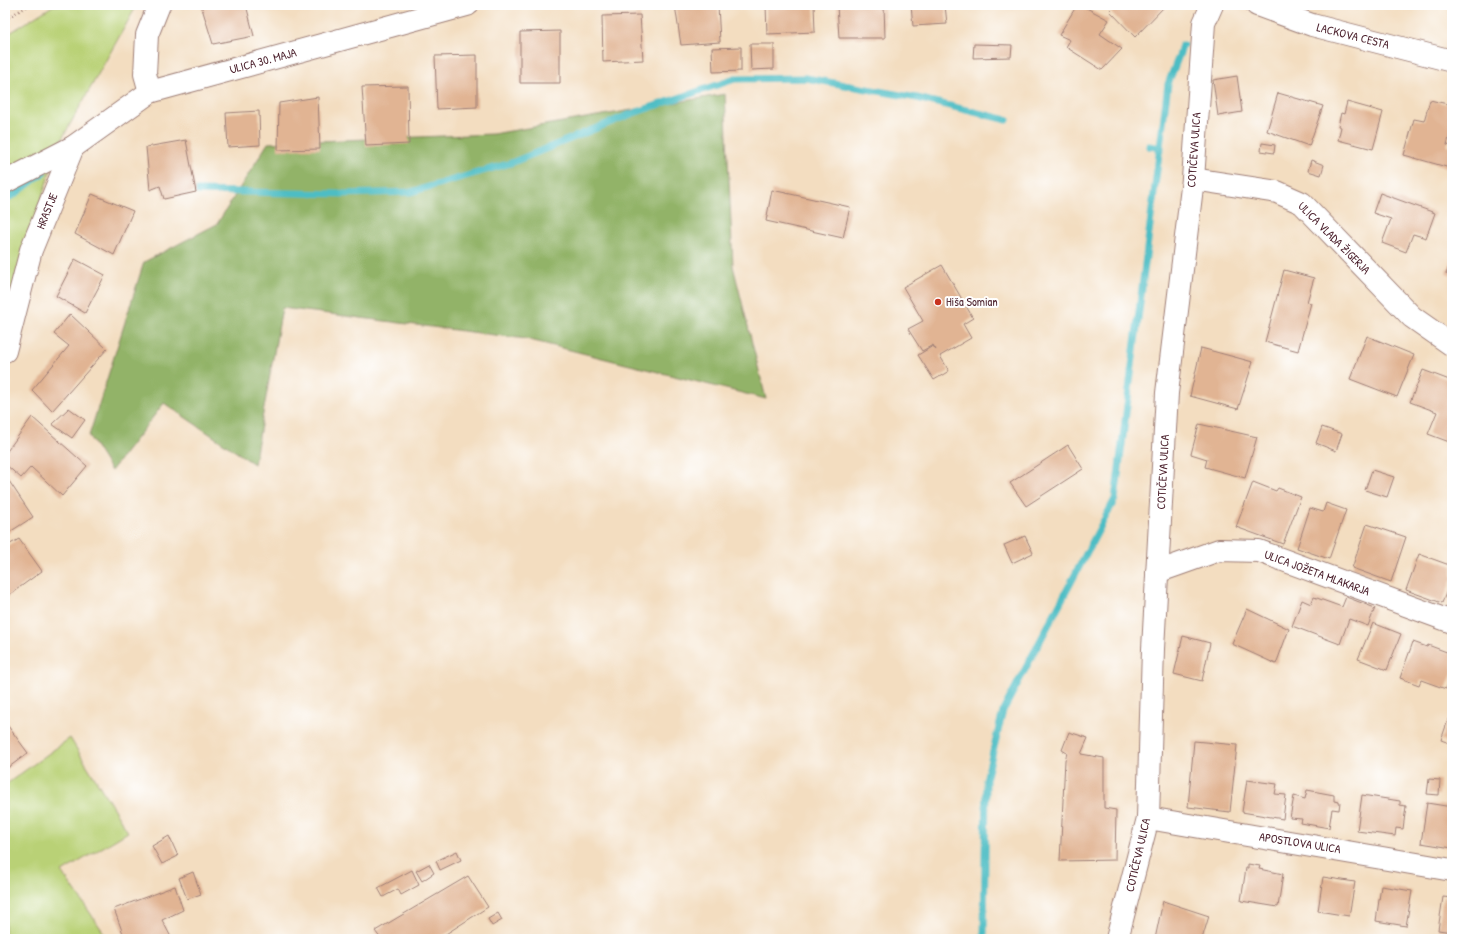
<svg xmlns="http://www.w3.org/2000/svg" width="1457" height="944" font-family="'Patrick Hand',sans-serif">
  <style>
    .green { fill: #b9d176; stroke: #827850 }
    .forest { fill: #92b367; stroke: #6e6949 }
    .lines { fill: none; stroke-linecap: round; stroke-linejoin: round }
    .stream { stroke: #4ebdc4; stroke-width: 7 }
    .building { fill: #e1b493 }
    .minor-casing { stroke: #9e7e76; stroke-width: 24 }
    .tertiary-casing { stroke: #9e7e76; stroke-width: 24 }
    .path { stroke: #9e7e76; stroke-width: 2.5; stroke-dasharray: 1 3; stroke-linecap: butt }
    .minor { stroke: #fff; stroke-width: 22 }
    .tertiary { stroke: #fff; stroke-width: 22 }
    .poi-dot { fill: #c8321e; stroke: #fff; stroke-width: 1.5 }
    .labels { text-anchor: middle; stroke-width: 4; stroke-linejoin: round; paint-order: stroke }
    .street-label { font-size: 12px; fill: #4a1f2b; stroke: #fff }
    .poi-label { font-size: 12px; fill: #4a1f2b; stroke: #fff; text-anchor: start }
  </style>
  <rect width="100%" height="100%" fill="#fff"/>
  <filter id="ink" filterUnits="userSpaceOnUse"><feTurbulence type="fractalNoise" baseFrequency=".025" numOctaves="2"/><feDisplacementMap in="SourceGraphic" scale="8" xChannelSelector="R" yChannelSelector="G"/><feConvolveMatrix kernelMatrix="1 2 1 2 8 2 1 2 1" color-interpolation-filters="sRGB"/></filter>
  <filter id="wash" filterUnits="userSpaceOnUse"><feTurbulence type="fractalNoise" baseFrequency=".012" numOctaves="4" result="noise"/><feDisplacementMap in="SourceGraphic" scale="16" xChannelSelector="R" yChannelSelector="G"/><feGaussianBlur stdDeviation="0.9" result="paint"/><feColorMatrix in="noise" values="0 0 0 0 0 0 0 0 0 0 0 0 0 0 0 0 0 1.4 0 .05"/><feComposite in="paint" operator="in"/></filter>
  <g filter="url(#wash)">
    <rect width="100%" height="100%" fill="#f3ddc0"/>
    <g class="green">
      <polygon points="54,5 137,5 59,144 7,307 5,308 5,36"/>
      <polygon points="70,738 128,832 62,872 106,936 101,939 5,939 5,785"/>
    </g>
    <polygon class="forest" points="725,94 733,266 766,399 526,339 282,308 254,464 164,403 111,471 89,436 144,262 217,224 268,143 493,134"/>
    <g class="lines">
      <g class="stream">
        <polyline points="1149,146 1161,148"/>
        <polyline points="198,191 342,194 411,192 511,163 631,114 735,79 806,78 917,98 1007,120"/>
        <polyline points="5,199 14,195 43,173"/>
        <polyline points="984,939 986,780 1003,711 1115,499 1168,84 1183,45"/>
      </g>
    </g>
    <g id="blocks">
      <g class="building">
        <polygon points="201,5 246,5 254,36 213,44"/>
        <polygon points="675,5 718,5 720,42 681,45"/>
        <polygon points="766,5 814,5 815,32 767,34"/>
        <polygon points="837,5 884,5 885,38 839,38"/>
        <polygon points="911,5 945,5 947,24 913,26"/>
        <polygon points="1077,5 1081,5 1109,20 1100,34 1122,49 1102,70 1066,47 1070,40 1059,35"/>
        <polygon points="1116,5 1166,5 1135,37 1110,11"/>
        <polygon points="640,15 643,60 603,62 602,16"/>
        <polygon points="560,31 560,83 520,83 520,32"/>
        <polygon points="750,44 774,44 774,69 751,70"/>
        <polygon points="974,44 1012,45 1011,57 973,58"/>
        <polygon points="741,47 741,71 713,72 712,48"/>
        <polygon points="477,55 477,107 437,109 435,56"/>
        <polygon points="1237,76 1242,112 1218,116 1213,80"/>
        <polygon points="408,86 409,144 366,146 362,87"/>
        <polygon points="1278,93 1323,106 1309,146 1267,131"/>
        <polygon points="318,97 320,149 278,150 279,103"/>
        <polygon points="1430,100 1452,105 1452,127 1447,145 1452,146 1450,168 1404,155 1414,119 1424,121"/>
        <polygon points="1347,102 1383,112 1373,149 1338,140 1341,127 1338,126 1341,113 1344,114"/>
        <polygon points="259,111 260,145 228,147 226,113"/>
        <polygon points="186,140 196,192 164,199 160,186 150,190 146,147"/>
        <polygon points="1262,143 1275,145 1274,153 1261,151"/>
        <polygon points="1311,160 1324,165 1321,175 1308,171"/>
        <polygon points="772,190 850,207 843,238 766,221"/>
        <polygon points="1380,193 1435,213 1426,238 1413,234 1406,252 1382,243 1391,219 1373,213"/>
        <polygon points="92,194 133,211 114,255 75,234"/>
        <polygon points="75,259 105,275 85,313 56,296"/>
        <polygon points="1452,260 1452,276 1446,274"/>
        <polygon points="942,265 973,318 963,324 971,338 940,356 949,371 934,380 918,355 933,346 936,350 933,345 922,351 908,329 923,321 903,287"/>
        <polygon points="1284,270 1314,278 1307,302 1311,303 1298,351 1265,342"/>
        <polygon points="70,314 107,349 52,411 32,390 69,346 54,334"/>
        <polygon points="1367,336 1414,355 1397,397 1350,379"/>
        <polygon points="1201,348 1253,362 1238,409 1190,396"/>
        <polygon points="1423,370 1452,381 1452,443 1428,434 1437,412 1410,402"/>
        <polygon points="69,408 85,420 72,438 52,424"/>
        <polygon points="32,417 87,466 62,496 31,467 21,478 5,464 5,454"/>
        <polygon points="1199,424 1257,437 1245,478 1205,467 1207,459 1191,454"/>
        <polygon points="1322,427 1342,434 1336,451 1316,443"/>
        <polygon points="1068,445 1083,469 1026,506 1010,483"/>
        <polygon points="1372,470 1394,477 1387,497 1365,490"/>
        <polygon points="9,481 33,517 5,535 5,484"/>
        <polygon points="1253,482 1276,491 1278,488 1301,497 1283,544 1236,527"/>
        <polygon points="1326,503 1346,510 1329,559 1297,548 1310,508 1323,512"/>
        <polygon points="1367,524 1406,537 1391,582 1352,568"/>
        <polygon points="1025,536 1033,553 1012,563 1004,545"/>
        <polygon points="19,539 42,571 5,598 5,547"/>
        <polygon points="1419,554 1452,566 1452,578 1442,603 1406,590"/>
        <polygon points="1314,597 1342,607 1346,597 1375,608 1368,626 1349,619 1340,644 1292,626 1302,600 1311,604"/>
        <polygon points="1247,609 1289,629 1276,664 1232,644"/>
        <polygon points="1373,623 1401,634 1387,670 1358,659"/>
        <polygon points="1183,636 1210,643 1202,681 1174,674"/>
        <polygon points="1413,642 1427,647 1428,645 1452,654 1452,674 1446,689 1421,680 1419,685 1400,678"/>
        <polygon points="1448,720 1452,721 1452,744 1441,740"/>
        <polygon points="5,722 28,753 5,770"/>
        <polygon points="1069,732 1088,738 1081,754 1104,758 1104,808 1116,810 1115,860 1060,861 1065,760 1067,753 1062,750"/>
        <polygon points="1194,741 1237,745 1230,812 1188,807"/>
        <polygon points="1429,779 1440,780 1439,795 1427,794"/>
        <polygon points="1247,780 1277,784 1275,794 1286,795 1283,819 1242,812"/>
        <polygon points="1307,790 1334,795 1334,801 1340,802 1339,810 1332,809 1329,828 1301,823 1302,819 1290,818 1294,796 1305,799"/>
        <polygon points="1362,795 1400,801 1400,805 1406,806 1403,829 1396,828 1395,836 1357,831"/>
        <polygon points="1427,803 1452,807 1452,848 1421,843"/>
        <polygon points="169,836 178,856 162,864 152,846"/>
        <polygon points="457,851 461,860 440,870 436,861"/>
        <polygon points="429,864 434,873 422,881 416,871"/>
        <polygon points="1248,864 1260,866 1259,869 1283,874 1278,907 1241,901 1246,868 1248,868"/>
        <polygon points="412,870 419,885 401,895 398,889 383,897 378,888"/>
        <polygon points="193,872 201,894 187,899 179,878"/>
        <polygon points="468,876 488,907 438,939 381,939 375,931"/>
        <polygon points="1323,877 1355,882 1349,916 1318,911"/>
        <polygon points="175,886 183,910 162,920 172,939 131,939 130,937 125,939 114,909"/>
        <polygon points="1381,886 1412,891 1406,926 1376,921"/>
        <polygon points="1443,897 1452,898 1452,932 1438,930"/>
        <polygon points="1163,901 1209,916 1202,939 1155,939"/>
        <polygon points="498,913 502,920 492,926 488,919"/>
      </g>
    </g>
  </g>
  <g filter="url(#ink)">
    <use href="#blocks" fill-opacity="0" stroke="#9e7e76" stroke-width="1"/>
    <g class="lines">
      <g class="minor-casing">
        <g id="minor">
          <polyline points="150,92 145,74 147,35 159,5"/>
          <polyline points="1193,179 1277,192 1302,203 1412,317 1452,345"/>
          <polyline points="5,182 73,147 150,92 467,5"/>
          <polyline points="5,351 31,250 73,147"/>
          <polyline points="1157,572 1219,550 1259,551 1452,622"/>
          <polyline points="1148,818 1452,870"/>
          <polyline points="1117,939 1148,818 1153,649 1167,393 1193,179 1204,23 1212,5"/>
        </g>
      </g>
      <g class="tertiary-casing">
        <polyline id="tertiary" points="1257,5 1312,25 1452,61"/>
      </g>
      <polyline class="path" points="5,19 30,5"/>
      <use href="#minor" class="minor"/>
      <use href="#tertiary" class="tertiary"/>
    </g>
  </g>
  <circle class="poi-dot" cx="938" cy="302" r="4"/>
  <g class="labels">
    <g class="street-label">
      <text transform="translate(1353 36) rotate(14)" y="4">LACKOVA CESTA</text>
      <text transform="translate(263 61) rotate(-15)" y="4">ULICA 30. MAJA</text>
      <text transform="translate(1194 150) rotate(-86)" y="4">COTIČEVA ULICA</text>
      <text transform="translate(47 211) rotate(-68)" y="4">HRASTJE</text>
      <text transform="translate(1334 238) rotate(45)" y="4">ULICA VLADA ŽIGERJA</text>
      <text transform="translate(1163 472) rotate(-87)" y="4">COTIČEVA ULICA</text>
      <text transform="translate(1317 573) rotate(20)" y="4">ULICA JOŽETA MLAKARJA</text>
      <text transform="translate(1300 843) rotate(9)" y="4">APOSTLOVA ULICA</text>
      <text transform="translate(1138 855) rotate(-77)" y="4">COTIČEVA ULICA</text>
    </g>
    <g class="poi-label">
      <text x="946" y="306">Hiša Somian</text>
    </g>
  </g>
  <rect width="1457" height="944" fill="none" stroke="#fff" stroke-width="20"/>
</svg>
